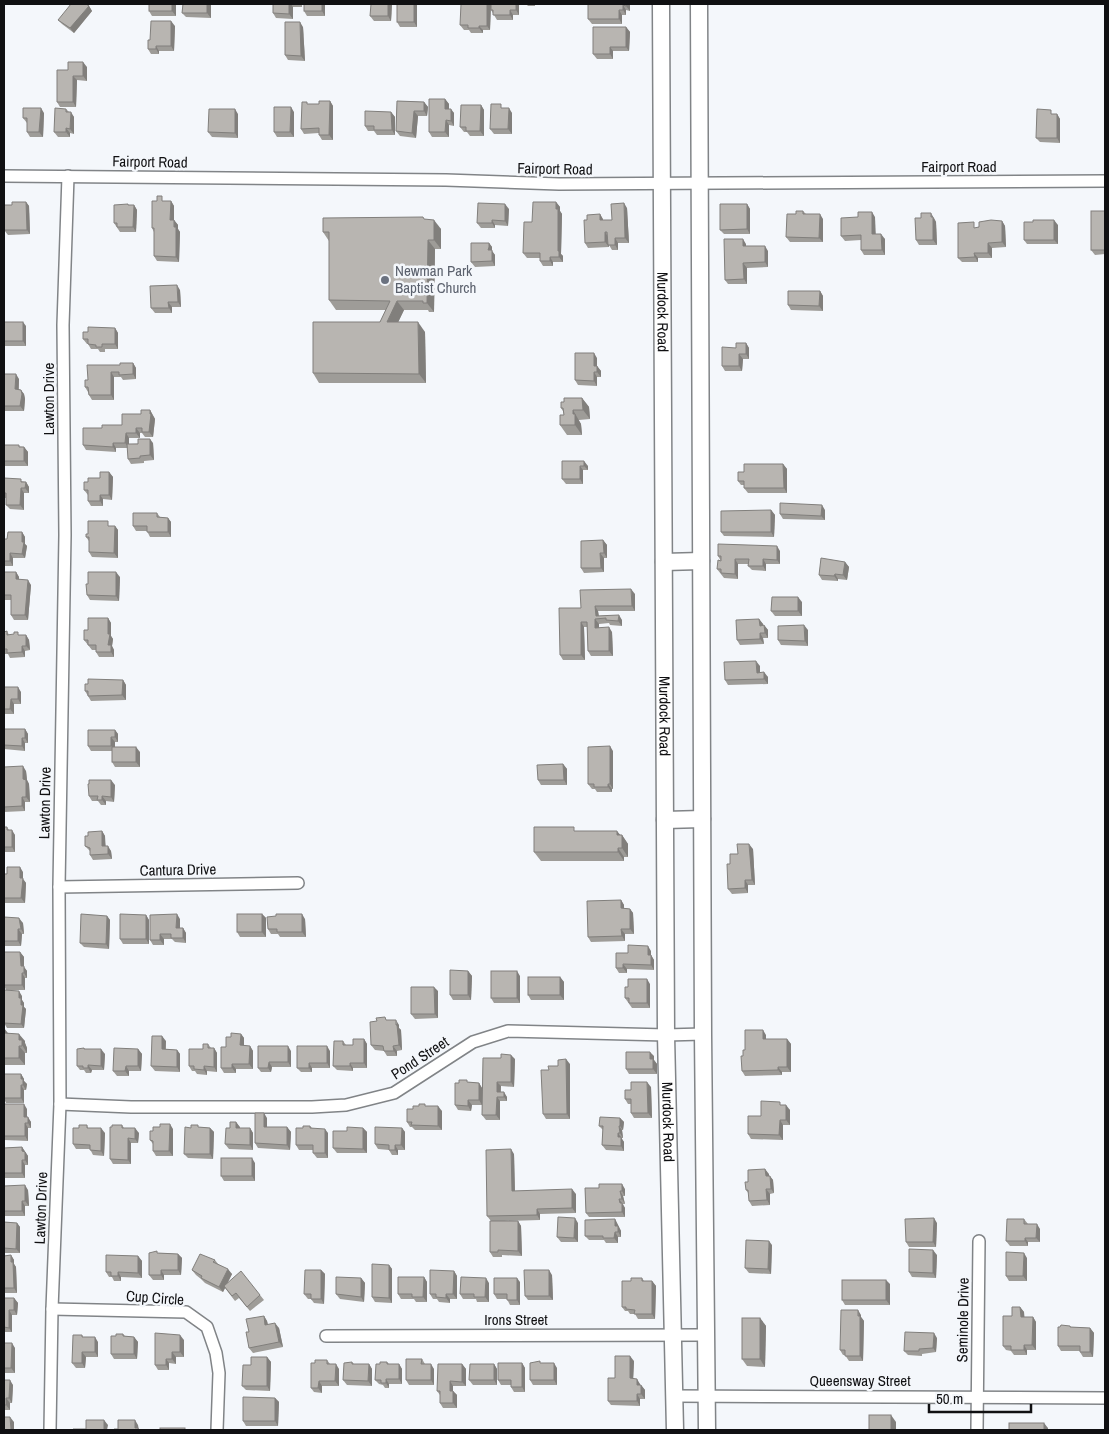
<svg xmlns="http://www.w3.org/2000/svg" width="1109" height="1434" font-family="'Archivo Narrow',sans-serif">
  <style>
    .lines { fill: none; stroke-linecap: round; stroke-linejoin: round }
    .minor-casing { stroke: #818487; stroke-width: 14 }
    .secondary-casing { stroke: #818487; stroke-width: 19 }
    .minor { stroke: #fff; stroke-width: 11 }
    .secondary { stroke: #fff; stroke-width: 16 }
    .wall { fill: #9e9c98 }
    .shaded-wall { fill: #817f7c }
    .building { fill: #b8b5b1; stroke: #817f7c }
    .worship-dot { fill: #6b7280; stroke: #f4f7fb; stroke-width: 2 }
    .labels { text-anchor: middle; stroke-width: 5; stroke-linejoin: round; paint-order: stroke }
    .street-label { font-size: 15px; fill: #101012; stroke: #f4f7fb }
    .worship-label { font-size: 15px; fill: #5b616d; stroke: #f4f7fb; text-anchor: start }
  </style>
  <rect width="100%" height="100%" fill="#f4f7fb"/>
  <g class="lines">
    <g class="minor-casing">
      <g id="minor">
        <polyline points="4,176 446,180 559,184 1105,181"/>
        <polyline points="59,887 298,883"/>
        <polyline points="60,1104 131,1107 312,1107 346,1105 394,1093 473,1042 508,1031 666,1035 703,1034"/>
        <polyline points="52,1309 186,1312 207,1327 216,1353 219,1373 217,1430"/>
        <polyline points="326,1336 707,1335"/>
        <polyline points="675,1396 1105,1398"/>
        <polyline points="50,1430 52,1309 60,1104 59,887 65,535 63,325 68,176"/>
        <polyline points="977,1430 979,1241"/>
      </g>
    </g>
    <g class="secondary-casing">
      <g id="secondary">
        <path id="s1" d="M661,4L666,1035L675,1430"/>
        <polyline points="699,4 703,1034 707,1430"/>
        <polyline points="664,562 701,561"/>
        <polyline points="665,820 702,819"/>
      </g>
    </g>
    <use href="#minor" class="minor"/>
    <use href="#secondary" class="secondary"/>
  </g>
  <g class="wall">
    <polygon points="149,4 176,4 176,16 152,16 149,11"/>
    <polygon points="183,4 211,4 211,18 186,17 182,13"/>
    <polygon points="273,4 302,4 302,7 293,7 293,19 276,18 273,13"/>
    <polygon points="325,4 325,16 307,16 304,11"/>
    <polygon points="392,4 391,21 374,21 370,16"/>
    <polygon points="397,4 420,4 417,4 417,27 400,27 397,22"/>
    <polygon points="431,4 453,4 453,5 432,5"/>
    <polygon points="491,4 490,30 483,30 483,33 471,33 469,30 464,30 460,25"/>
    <polygon points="519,4 519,15 513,15 513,20 497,20 491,10"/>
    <polygon points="526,4 535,4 535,6 528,6"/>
    <polygon points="588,4 630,4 630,11 626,10 626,15 622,15 622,24 592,24 588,19"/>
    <polygon points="89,6 92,11 74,33 62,24 58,20"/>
    <polygon points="175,26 174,51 159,51 159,54 151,54 148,49 150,40"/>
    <polygon points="303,27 305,61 288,60 285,55"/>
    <polygon points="626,27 630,32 629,51 613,51 613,59 597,59 593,54"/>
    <polygon points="87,67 87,81 77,80 76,107 60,107 57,102 68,70"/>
    <polygon points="445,99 449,104 449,109 454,113 454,126 449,125 449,137 432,137 429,132"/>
    <polygon points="330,101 333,106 333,140 322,140 319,135 319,133 304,134 301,129 308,104 319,104"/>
    <polygon points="397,101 424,102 428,107 427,116 418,116 416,138 400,136 396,131"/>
    <polygon points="481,105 484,110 484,136 470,136 467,132 464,132 460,127"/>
    <polygon points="504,108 512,113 512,134 494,134 490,129"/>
    <polygon points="66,109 74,117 74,134 70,133 70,137 58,137 54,132"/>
    <polygon points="294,112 294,137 277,137 274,132"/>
    <polygon points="391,112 395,117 395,135 377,135 374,131 368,131 365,126"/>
    <polygon points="44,113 43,137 30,137 27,132 27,123 23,118"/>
    <polygon points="238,114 238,138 212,137 208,132"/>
    <polygon points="1054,114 1057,114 1060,119 1060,143 1040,142 1036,138"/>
    <polygon points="166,201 171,201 174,206 174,220 178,225 178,229 180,232 179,262 157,261 154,256 154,232 152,228"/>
    <polygon points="26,202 29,206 30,234 8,235 4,230 12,205"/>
    <polygon points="556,202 560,207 560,211 562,214 561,254 563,256 563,262 553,262 553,266 543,266 540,261 540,258 527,258 523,253 532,222"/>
    <polygon points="747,204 750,209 750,234 724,234 720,230"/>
    <polygon points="129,205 134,205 137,210 136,232 120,232 114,223"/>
    <polygon points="627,208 629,243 618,243 618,250 612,250 609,245 609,247 588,248 585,243 587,220 600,214 603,220 612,220"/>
    <polygon points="509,209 508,226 495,225 495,228 481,228 477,223"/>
    <polygon points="803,211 806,214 823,219 823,242 790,242 786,237 796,214"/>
    <polygon points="1105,211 1105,254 1095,255 1091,250"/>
    <polygon points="875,217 875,234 885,239 885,255 864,255 861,250 861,240 845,241 841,236"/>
    <polygon points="934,218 936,222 937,245 919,245 916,240"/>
    <polygon points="425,219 441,229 441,249 435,249 434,312 429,312 428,310 404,310 398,322 425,332 426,383 319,383 313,373 380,322 386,310 336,310 329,300 329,241 323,232"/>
    <polygon points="1002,221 1005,226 1006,247 992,248 992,258 978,258 978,262 962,262 958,258 978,227"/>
    <polygon points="1058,225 1058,244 1027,244 1024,240"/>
    <polygon points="489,243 492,247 492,251 495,255 495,266 475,267 471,262"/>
    <polygon points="746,244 746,246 768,251 768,267 747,268 747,284 728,284 725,280"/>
    <polygon points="180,290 181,307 172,307 172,313 155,313 151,308"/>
    <polygon points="820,291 823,296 823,311 791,310 788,305"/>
    <polygon points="4,322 26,326 26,346 4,346"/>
    <polygon points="115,328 118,333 118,349 105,349 105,352 100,352 98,349 91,349 88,344 87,344 83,339 88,332"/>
    <polygon points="746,343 749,348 749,359 743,359 742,371 725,371 722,366 736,348"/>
    <polygon points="597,358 597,366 601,371 601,377 597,377 597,386 578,385 575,380"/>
    <polygon points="133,363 136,368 136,379 123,380 121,377 114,377 114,400 92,400 89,395 88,392 85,387 88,380 120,365"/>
    <polygon points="4,374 19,379 19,389 24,394 25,399 24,411 4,411"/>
    <polygon points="582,398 589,407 590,419 579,420 579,421 581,424 582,435 567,435 560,425 564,415 563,411 561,408 564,402"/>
    <polygon points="150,410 155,419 153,437 145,437 142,433 140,433 140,438 129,438 129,444 153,443 154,460 144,461 144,463 131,464 128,459 128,448 116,448 116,452 86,450 83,445 102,428 122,425 141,414"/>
    <polygon points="4,445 24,447 28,452 28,466 4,466"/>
    <polygon points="562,461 588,466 588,470 583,470 583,484 566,484 562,479"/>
    <polygon points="783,464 787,469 787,493 748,493 744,488 744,485 741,485 738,481 744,472"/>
    <polygon points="109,472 113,477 112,500 103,499 103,506 91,506 88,501 88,495 84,490 88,482 100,478"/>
    <polygon points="4,478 26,482 29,487 29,493 24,493 24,510 10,509 6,505 6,498 4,498"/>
    <polygon points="771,510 775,515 774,537 724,536 721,532"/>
    <polygon points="825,510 825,520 783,519 780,514"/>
    <polygon points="157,513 160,517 168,518 171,522 171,537 150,537 147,531 136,531 133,526"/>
    <polygon points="111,526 115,526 118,530 118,558 92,557 89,552 89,541 86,537"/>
    <polygon points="22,532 25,537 25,544 27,546 25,558 13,558 13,566 4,566 4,539 7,539"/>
    <polygon points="603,540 607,545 607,558 604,558 604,572 584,573 581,568"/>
    <polygon points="780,551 780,564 766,564 766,571 752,570 748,566 748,564 738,564 738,579 724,578 717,569 721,561 718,556"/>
    <polygon points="845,562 849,567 847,580 838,579 838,581 822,580 819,575"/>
    <polygon points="4,572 16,572 19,577 19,579 31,585 28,620 14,620 11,615 11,600 5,600 4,599"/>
    <polygon points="120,577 119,601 90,600 87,595"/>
    <polygon points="635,594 635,611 598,611 599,616 622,620 622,626 610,625 609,623 599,624 599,628 612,632 613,656 591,656 588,651 587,627 584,627 585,660 563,660 560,655 581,608"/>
    <polygon points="802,602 802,616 775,616 771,611"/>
    <polygon points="108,618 111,623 111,636 113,639 112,646 114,650 114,657 99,657 96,652 96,650 92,650 84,640 88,630"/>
    <polygon points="759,619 763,624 763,625 764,625 768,630 768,638 763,638 764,644 740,645 737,640"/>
    <polygon points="808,630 808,646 781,645 778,640"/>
    <polygon points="7,631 9,635 26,635 29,640 30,650 25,651 25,657 10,658 8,654 4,654 4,632"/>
    <polygon points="760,666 760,672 768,677 768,684 728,685 725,680"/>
    <polygon points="123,680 126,685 126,700 91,701 85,691"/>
    <polygon points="4,687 21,692 21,704 14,704 14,714 4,714"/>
    <polygon points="4,729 25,729 28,734 28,743 25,743 25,751 4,749"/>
    <polygon points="115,730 118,734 118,742 115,742 115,747 140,752 140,767 115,767 112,762 112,751 91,751 88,746"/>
    <polygon points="613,751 613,789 612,789 612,792 597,792 595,789 592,789 588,784"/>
    <polygon points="563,764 567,769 567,785 541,785 538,780"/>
    <polygon points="4,767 26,771 27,780 29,784 30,802 25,802 25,811 4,812"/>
    <polygon points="115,785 114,802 106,801 106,805 101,805 98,801 92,801 89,796"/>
    <polygon points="4,827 7,827 9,830 15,835 15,852 4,852"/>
    <polygon points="102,831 105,836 105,846 111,851 112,859 93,860 90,855 90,851 85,846 88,836"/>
    <polygon points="577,831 622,835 628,844 628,857 624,857 624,861 541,861 534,852"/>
    <polygon points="753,849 755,885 748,885 748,893 732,894 728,889 730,864 738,854"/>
    <polygon points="23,872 23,879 26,883 25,903 4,903 4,874"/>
    <polygon points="621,900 624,905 624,908 630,909 633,913 634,934 625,934 625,941 591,942 588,937"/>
    <polygon points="262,914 266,918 266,937 240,937 237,932"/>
    <polygon points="146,915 149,920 149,944 123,944 120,939"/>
    <polygon points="107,916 110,920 109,949 84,947 80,943"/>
    <polygon points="4,917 23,923 24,934 22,934 21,946 4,946"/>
    <polygon points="180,919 180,928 183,928 186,933 186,943 175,942 172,939 164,939 164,945 153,945 150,940"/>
    <polygon points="305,919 306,937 280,937 278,934 271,934 268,929"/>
    <polygon points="651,951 651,955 654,960 654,970 627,969 627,973 619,973 616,968"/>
    <polygon points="20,952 24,957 24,967 27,971 27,978 25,978 25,990 6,990 4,985"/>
    <polygon points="468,971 472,976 471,1000 453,1000 450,995"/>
    <polygon points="520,976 520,1003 494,1003 491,998"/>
    <polygon points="560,977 564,982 564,1000 531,1000 528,995"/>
    <polygon points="650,984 650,1008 632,1008 625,998 628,987"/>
    <polygon points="438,991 438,1018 415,1019 411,1014"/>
    <polygon points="22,996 22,1000 24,1003 24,1007 26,1009 24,1028 7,1028 4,1023"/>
    <polygon points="388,1020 399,1025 399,1028 401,1030 402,1050 397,1051 397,1056 387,1056 384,1051 375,1050 371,1045"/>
    <polygon points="4,1028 8,1033 25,1041 25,1043 27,1048 27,1053 25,1053 25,1065 4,1065"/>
    <polygon points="241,1034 244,1038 244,1046 250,1046 253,1051 253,1069 236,1069 236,1073 224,1073 221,1068 226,1047 231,1037"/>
    <polygon points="766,1035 766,1039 787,1039 791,1044 791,1072 782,1072 782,1075 745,1076 742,1071 743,1056 745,1050"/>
    <polygon points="364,1039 367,1044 367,1068 353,1068 353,1071 337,1070 333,1066 343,1041 346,1045 353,1045"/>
    <polygon points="166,1041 166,1049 177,1050 180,1054 180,1072 155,1071 151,1066"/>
    <polygon points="208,1044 211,1048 214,1048 217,1053 217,1072 207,1071 207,1075 197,1074 195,1071 192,1071 189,1066"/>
    <polygon points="84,1048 85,1049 105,1054 104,1070 92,1070 91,1073 86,1073 84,1070 80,1070 77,1066"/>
    <polygon points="138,1049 142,1054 141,1071 129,1071 129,1076 117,1076 113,1071"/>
    <polygon points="291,1051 291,1067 272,1067 271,1072 261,1072 258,1068"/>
    <polygon points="330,1051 330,1068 312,1068 312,1072 301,1072 297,1068"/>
    <polygon points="654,1056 654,1060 657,1064 657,1074 629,1074 626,1069"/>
    <polygon points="483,1058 515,1059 514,1087 501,1086 501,1092 507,1097 507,1101 500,1101 500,1120 486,1120 482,1115"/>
    <polygon points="570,1064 570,1119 546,1119 543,1114 549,1070 558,1066"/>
    <polygon points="4,1074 21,1074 24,1079 24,1081 27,1084 26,1090 24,1090 24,1103 6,1103 4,1099"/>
    <polygon points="468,1082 479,1083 482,1088 482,1105 472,1105 471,1111 458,1110 455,1105"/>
    <polygon points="651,1087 652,1118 634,1118 631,1113 631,1104 628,1104 625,1099 631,1090"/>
    <polygon points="4,1104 27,1109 27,1117 31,1122 31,1128 28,1128 28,1141 4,1140"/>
    <polygon points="782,1105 790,1110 790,1125 783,1125 783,1140 751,1139 748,1134 761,1116"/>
    <polygon points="427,1106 442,1111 442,1130 415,1130 412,1127 410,1127 407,1122 413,1109"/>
    <polygon points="267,1118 267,1127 287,1127 291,1132 290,1150 258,1148 255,1143"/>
    <polygon points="620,1118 624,1122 623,1130 622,1130 623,1138 622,1138 622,1139 624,1142 624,1151 606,1150 602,1145 603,1130 599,1126"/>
    <polygon points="236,1122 240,1128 250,1128 253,1133 253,1150 229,1149 225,1144 230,1128"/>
    <polygon points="87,1125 88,1128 105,1133 104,1156 93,1155 90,1149 76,1149 73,1144 79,1128"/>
    <polygon points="122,1125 124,1128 139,1133 138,1143 131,1143 131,1164 113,1164 110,1159"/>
    <polygon points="310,1126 312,1128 328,1133 328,1158 317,1158 313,1153 313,1150 299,1150 296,1145 303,1128"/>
    <polygon points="160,1127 173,1129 173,1156 156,1156 153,1151 153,1144 150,1140 153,1131"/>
    <polygon points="200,1127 210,1128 214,1132 213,1159 188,1158 184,1154"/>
    <polygon points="363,1128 367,1132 367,1153 337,1153 333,1148 347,1131"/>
    <polygon points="402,1128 405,1132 405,1150 398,1150 398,1155 392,1155 389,1150 378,1149 375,1144"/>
    <polygon points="22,1147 28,1156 28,1165 25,1165 25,1178 4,1178 4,1148"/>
    <polygon points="514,1154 515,1191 576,1194 576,1213 540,1214 540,1220 504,1221 518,1221 521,1226 522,1256 502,1255 502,1257 493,1257 490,1252 491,1221 487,1216"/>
    <polygon points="255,1163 255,1181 224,1181 221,1176"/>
    <polygon points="765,1169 769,1176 773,1180 774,1193 770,1194 770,1205 752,1206 749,1201 749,1194 746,1190 748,1182"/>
    <polygon points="4,1186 28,1190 29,1206 25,1206 25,1216 4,1216"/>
    <polygon points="585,1188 625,1189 625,1196 623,1196 625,1204 623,1204 625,1208 625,1217 589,1217 586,1213"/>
    <polygon points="615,1219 621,1231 621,1237 618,1237 618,1243 606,1243 604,1240 589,1240 585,1236"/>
    <polygon points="1024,1219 1028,1224 1040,1229 1040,1242 1028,1242 1028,1246 1010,1246 1006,1241"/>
    <polygon points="4,1222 17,1223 20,1227 20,1253 4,1253"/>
    <polygon points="578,1223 578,1242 561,1242 557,1237"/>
    <polygon points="937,1223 936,1247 909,1247 906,1242"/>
    <polygon points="772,1245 771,1274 749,1273 745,1268"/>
    <polygon points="159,1253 178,1254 182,1258 181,1275 164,1275 164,1280 153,1280 149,1275"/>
    <polygon points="11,1255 14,1260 14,1264 16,1267 17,1293 4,1293 4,1256"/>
    <polygon points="937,1255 936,1278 912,1277 909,1272"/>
    <polygon points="138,1256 142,1261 142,1278 121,1277 121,1281 114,1281 112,1277 109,1277 106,1272"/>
    <polygon points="1027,1258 1027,1281 1009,1281 1006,1276"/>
    <polygon points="215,1260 218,1264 232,1274 228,1282 260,1295 264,1300 250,1311 239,1298 235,1301 225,1288 223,1292 205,1283 201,1279 196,1275 192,1270"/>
    <polygon points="389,1265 392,1269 392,1303 375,1302 372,1297"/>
    <polygon points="321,1270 325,1274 324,1304 314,1303 311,1299 308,1299 304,1294"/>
    <polygon points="454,1271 457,1276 457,1299 450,1299 450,1303 439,1302 437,1299 433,1299 430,1294"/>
    <polygon points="552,1275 553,1300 528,1300 525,1296"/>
    <polygon points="424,1277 427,1282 427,1302 416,1302 414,1299 401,1299 398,1294"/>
    <polygon points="361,1278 365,1283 364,1302 340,1299 336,1294"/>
    <polygon points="642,1278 644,1281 652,1281 656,1286 655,1319 638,1319 635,1314 630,1314 628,1311 625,1311 622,1307 631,1281"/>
    <polygon points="520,1282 520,1305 510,1305 507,1299 497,1299 494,1294"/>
    <polygon points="489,1283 489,1302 477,1302 476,1299 463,1299 460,1294"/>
    <polygon points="890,1284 890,1305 845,1305 842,1300"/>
    <polygon points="4,1298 14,1298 18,1303 17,1315 12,1315 12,1332 4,1332"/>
    <polygon points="1020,1307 1024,1312 1024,1317 1033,1317 1036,1322 1036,1350 1027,1350 1027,1355 1014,1355 1011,1351 1006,1350 1003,1346 1012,1316"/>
    <polygon points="861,1315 861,1317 864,1321 863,1361 849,1361 845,1355 843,1355 840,1350"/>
    <polygon points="264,1316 267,1321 268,1325 279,1328 283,1347 253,1353 249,1348 249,1332"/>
    <polygon points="760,1318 766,1326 765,1367 747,1366 742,1359"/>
    <polygon points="1070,1326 1071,1327 1090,1328 1094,1333 1093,1357 1083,1357 1080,1352 1080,1351 1061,1351 1058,1346"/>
    <polygon points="123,1334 125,1336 134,1337 138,1342 137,1359 114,1359 111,1354 116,1336"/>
    <polygon points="82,1335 83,1337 98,1342 98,1357 86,1357 85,1368 76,1368 72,1363"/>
    <polygon points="937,1338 936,1352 922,1354 922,1356 908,1355 904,1351"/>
    <polygon points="184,1340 184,1357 176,1357 176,1364 169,1363 169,1370 158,1370 155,1365"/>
    <polygon points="4,1343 15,1348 15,1373 4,1373"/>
    <polygon points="267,1357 271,1362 270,1391 246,1390 242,1386 251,1365"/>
    <polygon points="422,1359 425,1364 434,1369 434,1385 409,1385 406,1380"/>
    <polygon points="327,1360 330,1364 339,1369 339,1386 322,1386 322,1393 314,1392 311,1388 315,1363"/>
    <polygon points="634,1361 633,1379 640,1384 640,1385 641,1385 645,1390 645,1399 640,1399 640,1406 611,1405 608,1401 615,1378"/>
    <polygon points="352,1362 354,1364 369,1364 372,1369 372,1386 347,1385 343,1380"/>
    <polygon points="387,1362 389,1364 399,1364 402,1369 402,1384 389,1384 389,1388 385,1388 383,1385 379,1384 375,1380 380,1364"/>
    <polygon points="522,1363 525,1368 525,1392 514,1392 511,1387 511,1385 501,1385 498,1380"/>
    <polygon points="541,1363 557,1368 557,1385 533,1385 530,1380"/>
    <polygon points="462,1364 466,1369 466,1386 453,1386 453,1391 457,1395 457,1408 443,1408 440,1403 440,1395 437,1391"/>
    <polygon points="494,1364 497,1369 497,1385 473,1385 469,1380"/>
    <polygon points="4,1380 13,1385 12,1403 10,1403 10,1410 4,1410"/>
    <polygon points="275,1398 279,1402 278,1426 246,1426 243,1421"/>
  </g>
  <g class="shaded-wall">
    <polygon points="172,4 176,4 176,16 172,11"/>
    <polygon points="207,4 211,4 211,18 207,13"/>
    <polygon points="289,4 291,4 293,7 293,19 289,14"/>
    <polygon points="322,4 325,4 325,16 322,11"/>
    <polygon points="388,4 392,4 391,21 388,16"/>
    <polygon points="414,4 417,4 417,27 414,22"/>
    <polygon points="487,4 491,4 490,30 487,26"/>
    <polygon points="516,4 519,4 519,15 516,10"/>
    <polygon points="626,4 630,4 630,11 626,6"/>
    <polygon points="623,5 626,10 626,15 623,10"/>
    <polygon points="89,6 92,11 74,33 70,28"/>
    <polygon points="510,10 513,15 513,20 510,15"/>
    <polygon points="619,10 622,15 622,24 619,19"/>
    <polygon points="171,21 175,26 174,51 171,46"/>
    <polygon points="300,22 303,27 305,61 301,56"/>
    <polygon points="479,26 483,30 483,33 479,28"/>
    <polygon points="626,27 630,32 629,51 626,47"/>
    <polygon points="156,46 159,51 159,54 156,49"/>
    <polygon points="610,47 613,51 613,59 610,54"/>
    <polygon points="83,62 87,67 87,81 83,76"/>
    <polygon points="73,76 77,80 76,107 73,102"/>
    <polygon points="445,99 449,104 449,113 445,109"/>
    <polygon points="330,101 333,106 333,140 329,135"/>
    <polygon points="424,102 428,107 427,116 424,111"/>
    <polygon points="481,105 484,110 484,136 480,131"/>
    <polygon points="291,107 294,112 294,137 290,132"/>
    <polygon points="41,108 44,113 43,137 39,132"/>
    <polygon points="509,108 512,113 512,134 508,129"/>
    <polygon points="235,109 238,114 238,138 235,133"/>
    <polygon points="451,109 454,113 454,126 451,121"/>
    <polygon points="414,111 418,116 416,138 412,133"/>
    <polygon points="71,112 74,117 74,134 70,129"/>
    <polygon points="391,112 395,117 395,135 392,130"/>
    <polygon points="1057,114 1060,119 1060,143 1057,138"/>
    <polygon points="446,120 449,125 449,137 445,132"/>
    <polygon points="66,128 70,133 70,137 66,132"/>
    <polygon points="171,201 174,206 174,225 170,220"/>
    <polygon points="26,202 29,206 30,234 27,230"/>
    <polygon points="556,202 560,207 560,211 562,214 561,254 563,256 563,262 559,257 558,251"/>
    <polygon points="624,203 627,208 629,243 625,238"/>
    <polygon points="505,204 509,209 508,226 505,221"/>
    <polygon points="747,204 750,209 750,234 747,229"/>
    <polygon points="134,205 137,210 136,232 133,227"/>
    <polygon points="872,212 875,217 876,239 872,234"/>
    <polygon points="931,213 936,222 937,245 933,240"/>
    <polygon points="600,214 603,219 603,225 600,220"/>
    <polygon points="820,214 823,219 823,242 819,238"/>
    <polygon points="174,220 178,225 178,229 180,232 179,262 176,257"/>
    <polygon points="434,220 441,229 441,249 434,240"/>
    <polygon points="492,220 495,225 495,228 492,223"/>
    <polygon points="1054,220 1058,225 1058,244 1054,240"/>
    <polygon points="1002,221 1005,226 1006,247 1002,242"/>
    <polygon points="605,232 608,237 609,247 605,242"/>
    <polygon points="881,234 885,239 885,255 882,250"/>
    <polygon points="615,238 618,243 618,250 615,245"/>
    <polygon points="743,239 746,244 746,251 743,246"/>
    <polygon points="428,240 435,249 434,312 427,303"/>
    <polygon points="489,243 492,247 492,251 495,255 495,266 492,261 488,250"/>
    <polygon points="988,243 992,248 992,258 988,253"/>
    <polygon points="765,246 768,251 768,267 765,262"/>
    <polygon points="974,253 978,258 978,262 975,257"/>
    <polygon points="550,257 553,262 553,266 550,261"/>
    <polygon points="743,263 747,268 747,284 744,279"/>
    <polygon points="177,285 180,290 181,307 178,302"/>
    <polygon points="820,291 823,296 823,311 819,306"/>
    <polygon points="397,301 404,310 394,331 387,322"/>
    <polygon points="168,302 172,307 172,313 169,308"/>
    <polygon points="23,322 26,326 26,346 23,341"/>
    <polygon points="418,322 425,332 426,383 419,374"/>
    <polygon points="115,328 118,333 118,349 115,344"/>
    <polygon points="746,343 749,348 749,359 746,354"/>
    <polygon points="594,353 597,358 597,371 594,366"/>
    <polygon points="739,354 743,359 742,371 739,366"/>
    <polygon points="133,363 136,368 136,379 133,374"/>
    <polygon points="597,366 601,371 601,377 597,372"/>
    <polygon points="111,372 114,377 114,400 111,395"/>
    <polygon points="594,372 597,377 597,386 594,381"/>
    <polygon points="16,374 19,379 18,394 15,389"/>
    <polygon points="21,390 24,394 25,399 24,411 20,406"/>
    <polygon points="582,398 589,407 590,419 583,410"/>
    <polygon points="150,410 155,419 153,437 149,432"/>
    <polygon points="573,410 581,424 582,435 575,425 573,414"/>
    <polygon points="136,428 140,433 140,438 136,433"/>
    <polygon points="126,433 129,438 129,448 125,443"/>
    <polygon points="150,439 153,443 154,460 150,455"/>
    <polygon points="113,443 116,448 116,452 113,447"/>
    <polygon points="24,447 28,452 28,466 24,461"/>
    <polygon points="584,461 588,466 588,470 584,466"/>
    <polygon points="783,464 787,469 787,493 784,488"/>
    <polygon points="580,466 583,470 583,484 580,479"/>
    <polygon points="109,472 113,477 112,500 109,495"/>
    <polygon points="26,482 29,487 29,493 25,488"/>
    <polygon points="21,488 24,493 24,510 20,505"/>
    <polygon points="100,495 103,499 103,506 100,501"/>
    <polygon points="822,505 825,510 825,520 821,516"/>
    <polygon points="771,510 775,515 774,537 771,532"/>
    <polygon points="168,518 171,522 171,537 168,532"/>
    <polygon points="115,526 118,530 118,558 114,553"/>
    <polygon points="22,532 25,537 25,544 27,546 25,558 22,554"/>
    <polygon points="603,540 607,545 607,558 604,553"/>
    <polygon points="777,546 780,551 780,564 777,560"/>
    <polygon points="10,553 13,558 13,566 10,561"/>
    <polygon points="600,553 604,558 604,572 601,568"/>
    <polygon points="735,559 738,564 738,579 735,574"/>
    <polygon points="763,559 766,564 766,571 763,566"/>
    <polygon points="845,562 849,567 847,580 843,575"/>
    <polygon points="16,572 19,577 19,584 16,579"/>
    <polygon points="116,572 120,577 119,601 116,596"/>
    <polygon points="835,574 838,579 838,581 834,576"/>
    <polygon points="28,580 31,585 28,620 25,615"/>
    <polygon points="631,589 635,594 635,611 632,606"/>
    <polygon points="798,597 802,602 802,616 798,611"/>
    <polygon points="595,606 598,611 599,619 596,616"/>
    <polygon points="619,615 622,620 622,626 618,621"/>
    <polygon points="108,618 111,623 111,636 113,639 112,646 114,650 114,657 111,652 108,645"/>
    <polygon points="595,619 599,624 599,632 595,628"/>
    <polygon points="759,619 763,624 763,630 760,626"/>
    <polygon points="581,622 584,627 585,660 581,655"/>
    <polygon points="764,625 768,630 768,638 765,633"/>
    <polygon points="804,625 808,630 808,646 805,641"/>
    <polygon points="609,627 612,632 613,656 609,651"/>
    <polygon points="760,633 763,638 764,644 760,639"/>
    <polygon points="26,635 29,640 30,650 26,646"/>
    <polygon points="22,646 25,651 25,657 22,652"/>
    <polygon points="756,661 760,666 760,677 757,673"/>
    <polygon points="764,672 768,677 768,684 764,679"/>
    <polygon points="123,680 126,685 126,700 122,695"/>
    <polygon points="18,687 21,692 21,704 18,699"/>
    <polygon points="11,699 14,704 14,714 10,709"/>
    <polygon points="25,729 28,734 28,743 25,738"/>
    <polygon points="115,730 118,734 118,742 115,737"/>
    <polygon points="111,737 115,742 115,750 111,746"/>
    <polygon points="22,738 25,743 25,751 22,746"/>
    <polygon points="610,746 613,751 613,789 610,784"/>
    <polygon points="136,747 140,752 140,767 136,762"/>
    <polygon points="563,764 567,769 567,785 564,780"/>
    <polygon points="23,766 26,771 27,780 29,784 30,802 26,797 23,779"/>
    <polygon points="111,780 115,785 114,802 111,797"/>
    <polygon points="608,784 612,789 612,792 608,787"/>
    <polygon points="102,796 106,801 106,805 102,800"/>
    <polygon points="22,797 25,802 25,811 22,806"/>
    <polygon points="12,830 15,835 15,852 12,847"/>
    <polygon points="102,831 105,836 106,851 102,846"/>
    <polygon points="617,831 622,837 622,835 628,844 628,857 622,848 617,835"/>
    <polygon points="749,844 753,849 755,885 752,880"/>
    <polygon points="108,846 111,851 112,859 108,854"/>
    <polygon points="618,848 624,857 624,861 618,852"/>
    <polygon points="20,867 23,872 23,879 26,883 25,903 21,898 20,878"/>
    <polygon points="745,880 748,885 748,893 745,888"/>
    <polygon points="621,900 624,905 624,913 621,908"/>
    <polygon points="630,909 633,913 634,934 630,929"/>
    <polygon points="177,914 180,919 180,933 176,928"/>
    <polygon points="262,914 266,918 266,937 262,932"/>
    <polygon points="302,914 305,919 306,937 302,932"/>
    <polygon points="146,915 149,920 149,944 146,939"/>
    <polygon points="107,916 110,920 109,949 106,944"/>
    <polygon points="19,918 23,923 24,934 21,929"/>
    <polygon points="183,928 186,933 186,943 183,938"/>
    <polygon points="18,929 22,934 21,946 18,941"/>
    <polygon points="621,929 625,934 625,941 622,936"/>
    <polygon points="160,934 164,939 164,945 160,940"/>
    <polygon points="648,946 651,951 651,955 654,960 654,970 651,965 648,955"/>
    <polygon points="20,952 24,957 24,967 27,971 27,978 24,973 21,966"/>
    <polygon points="623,964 627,969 627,973 623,968"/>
    <polygon points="468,971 472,976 471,1000 468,995"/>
    <polygon points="517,971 520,976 520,1003 517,998"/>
    <polygon points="22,973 25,978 25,990 22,985"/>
    <polygon points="560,977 564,982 564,1000 560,995"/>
    <polygon points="647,979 650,984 650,1008 647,1003"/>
    <polygon points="434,987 438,991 438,1018 435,1014"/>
    <polygon points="19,991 22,996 22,1000 24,1003 24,1007 26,1009 24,1028 21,1024 21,1005 19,998"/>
    <polygon points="396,1020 399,1025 399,1028 401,1030 402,1050 399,1045"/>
    <polygon points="4,1028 8,1034 4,1034"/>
    <polygon points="763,1030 766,1035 766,1044 763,1039"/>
    <polygon points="19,1034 25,1041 25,1043 27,1048 27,1053 19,1040"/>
    <polygon points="241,1034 244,1038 244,1050 240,1045"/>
    <polygon points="162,1036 166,1041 165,1054 162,1049"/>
    <polygon points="364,1039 367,1044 367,1068 364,1063"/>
    <polygon points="787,1039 791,1044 791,1072 787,1067"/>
    <polygon points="19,1046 25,1053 25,1065 19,1058"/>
    <polygon points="250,1046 253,1051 253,1069 249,1064"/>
    <polygon points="288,1046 291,1051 291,1067 288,1062"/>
    <polygon points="327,1046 330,1051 330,1068 327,1063"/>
    <polygon points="393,1046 397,1051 397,1056 394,1051"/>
    <polygon points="214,1048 217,1053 217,1072 214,1067"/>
    <polygon points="101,1049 105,1054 104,1070 101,1066"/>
    <polygon points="138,1049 142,1054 141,1071 138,1066"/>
    <polygon points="177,1050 180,1054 180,1072 177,1067"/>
    <polygon points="650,1052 654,1056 654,1060 657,1064 657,1074 653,1069 650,1059"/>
    <polygon points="511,1055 515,1059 514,1087 511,1082"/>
    <polygon points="566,1059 570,1064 570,1119 567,1114"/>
    <polygon points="269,1062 272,1067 271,1072 268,1068"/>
    <polygon points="309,1063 312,1068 312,1072 309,1068"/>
    <polygon points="350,1063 353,1068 353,1071 350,1066"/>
    <polygon points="232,1064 236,1069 236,1073 232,1068"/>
    <polygon points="88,1065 92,1070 91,1073 88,1068"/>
    <polygon points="126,1066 129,1071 129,1076 125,1071"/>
    <polygon points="204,1066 207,1071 207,1075 204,1070"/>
    <polygon points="778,1067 782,1072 782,1075 778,1070"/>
    <polygon points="21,1074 24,1079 24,1081 27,1084 26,1090 23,1085 21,1079"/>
    <polygon points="497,1082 501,1086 500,1096 497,1092"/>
    <polygon points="647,1082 651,1087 652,1118 648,1113"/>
    <polygon points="479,1083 482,1088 482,1105 479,1100"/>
    <polygon points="21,1085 24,1090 24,1103 21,1098"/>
    <polygon points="504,1092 507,1097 507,1101 504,1097"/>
    <polygon points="497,1097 500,1101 500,1120 496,1115"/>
    <polygon points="468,1100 472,1105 471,1111 468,1106"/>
    <polygon points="24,1104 27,1109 27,1122 24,1117"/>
    <polygon points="786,1105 790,1110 790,1125 786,1120"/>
    <polygon points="438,1106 442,1111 442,1130 438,1126"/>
    <polygon points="264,1113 267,1118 267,1132 264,1127"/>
    <polygon points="28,1117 31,1122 31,1128 28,1123"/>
    <polygon points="620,1118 624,1122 623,1130 620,1126"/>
    <polygon points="780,1120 783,1125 783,1140 779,1135"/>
    <polygon points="236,1122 240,1127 240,1133 236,1128"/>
    <polygon points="25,1123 28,1128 28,1141 25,1136"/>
    <polygon points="170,1124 173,1129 173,1156 169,1151"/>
    <polygon points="619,1126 622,1130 623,1138 620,1133"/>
    <polygon points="287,1127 291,1132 290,1150 287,1145"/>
    <polygon points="101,1128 105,1133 104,1156 101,1151"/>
    <polygon points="135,1128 139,1133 138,1143 135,1139"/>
    <polygon points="210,1128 214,1132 213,1159 210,1154"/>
    <polygon points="250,1128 253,1133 253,1150 250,1145"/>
    <polygon points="363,1128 367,1132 367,1153 363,1149"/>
    <polygon points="402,1128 405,1132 405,1150 401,1145"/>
    <polygon points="325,1129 328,1133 328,1158 325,1153"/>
    <polygon points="618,1133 624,1142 624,1151 621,1146 618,1137"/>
    <polygon points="128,1138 131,1143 131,1164 128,1160"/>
    <polygon points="395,1145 398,1150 398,1155 395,1150"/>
    <polygon points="22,1147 28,1156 28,1165 25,1160 22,1151"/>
    <polygon points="511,1149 514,1154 515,1196 512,1191"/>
    <polygon points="252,1158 255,1163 255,1181 252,1176"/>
    <polygon points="22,1160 25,1165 25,1178 22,1173"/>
    <polygon points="765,1169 769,1174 769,1181 766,1176"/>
    <polygon points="770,1176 773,1180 774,1193 771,1189"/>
    <polygon points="622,1184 625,1189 625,1196 622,1191"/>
    <polygon points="25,1185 28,1190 29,1206 25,1201"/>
    <polygon points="572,1189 576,1194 576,1213 572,1208"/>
    <polygon points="766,1189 770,1194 770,1205 767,1200"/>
    <polygon points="620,1191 623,1196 625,1204 622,1199"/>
    <polygon points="619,1199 625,1208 625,1217 622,1212"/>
    <polygon points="22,1201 25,1206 25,1216 22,1211"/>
    <polygon points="537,1209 540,1214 540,1220 537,1215"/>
    <polygon points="575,1218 578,1223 578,1242 574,1238"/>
    <polygon points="934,1218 937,1223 936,1247 933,1242"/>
    <polygon points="615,1219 621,1231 621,1237 615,1226"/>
    <polygon points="518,1221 521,1226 522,1256 518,1251"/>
    <polygon points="17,1223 20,1227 20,1253 16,1249"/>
    <polygon points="1037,1224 1040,1229 1040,1242 1036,1238"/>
    <polygon points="615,1232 618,1237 618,1243 614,1238"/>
    <polygon points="1025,1238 1028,1242 1028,1246 1025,1241"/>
    <polygon points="769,1241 772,1245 771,1274 768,1269"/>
    <polygon points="933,1250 937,1255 936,1278 933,1273"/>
    <polygon points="1024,1253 1027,1258 1027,1281 1023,1276"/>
    <polygon points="178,1254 182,1258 181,1275 178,1270"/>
    <polygon points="11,1255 14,1260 14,1264 16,1267 17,1293 14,1288"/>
    <polygon points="138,1256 142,1261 142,1278 138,1273"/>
    <polygon points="389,1265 392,1269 392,1303 389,1298"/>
    <polygon points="228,1269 232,1274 223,1292 219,1287"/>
    <polygon points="161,1270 164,1275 164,1280 161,1275"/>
    <polygon points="321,1270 325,1274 324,1304 321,1299"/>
    <polygon points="549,1270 552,1275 553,1300 549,1296"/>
    <polygon points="454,1271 457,1276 457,1299 453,1294"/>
    <polygon points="118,1272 121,1277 121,1281 118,1276"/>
    <polygon points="424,1277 427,1282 427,1302 423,1297"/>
    <polygon points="361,1278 365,1283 364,1302 361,1297"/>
    <polygon points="486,1278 489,1283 489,1302 485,1297"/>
    <polygon points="517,1278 520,1282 520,1305 517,1300"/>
    <polygon points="886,1280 890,1284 890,1305 886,1300"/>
    <polygon points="652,1281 656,1286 655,1319 652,1314"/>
    <polygon points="446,1294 450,1299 450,1303 446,1298"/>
    <polygon points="14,1298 18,1303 17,1315 14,1310"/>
    <polygon points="1020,1307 1024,1312 1025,1322 1021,1317"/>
    <polygon points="9,1310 12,1315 12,1332 9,1328"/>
    <polygon points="858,1310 861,1315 861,1317 864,1321 863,1361 860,1356"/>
    <polygon points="264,1316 267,1321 269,1330 265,1325"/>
    <polygon points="1033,1317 1036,1322 1036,1350 1032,1345"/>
    <polygon points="760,1318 766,1326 765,1367 760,1359"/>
    <polygon points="275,1323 279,1328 283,1347 279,1342"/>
    <polygon points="1090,1328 1094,1333 1093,1357 1090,1352"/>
    <polygon points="934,1333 937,1338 936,1352 933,1348"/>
    <polygon points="180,1335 184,1340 184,1357 180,1352"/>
    <polygon points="95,1337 98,1342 98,1357 95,1352"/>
    <polygon points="134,1337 138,1342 137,1359 134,1354"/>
    <polygon points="12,1343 15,1348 15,1373 11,1368"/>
    <polygon points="1024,1345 1027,1350 1027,1355 1024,1350"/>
    <polygon points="82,1352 86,1357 85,1368 82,1363"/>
    <polygon points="172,1352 176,1357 176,1364 172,1359"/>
    <polygon points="630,1356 634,1361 633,1383 630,1378"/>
    <polygon points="267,1357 271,1362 270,1391 267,1386"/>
    <polygon points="166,1359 169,1363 169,1370 166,1365"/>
    <polygon points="522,1363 525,1368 525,1392 522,1387"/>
    <polygon points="554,1363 557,1368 557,1385 554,1380"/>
    <polygon points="336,1364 339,1369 339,1386 335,1381"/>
    <polygon points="369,1364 372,1369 372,1386 368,1381"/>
    <polygon points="399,1364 402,1369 402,1384 399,1379"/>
    <polygon points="431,1364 434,1369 434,1385 431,1380"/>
    <polygon points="462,1364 466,1369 466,1386 462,1382"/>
    <polygon points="494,1364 497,1369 497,1385 494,1380"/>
    <polygon points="386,1379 389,1384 389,1388 386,1383"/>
    <polygon points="637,1379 640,1384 640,1390 637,1385"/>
    <polygon points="10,1380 13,1385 12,1403 9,1398"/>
    <polygon points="319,1381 322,1386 322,1393 318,1388"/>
    <polygon points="450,1381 453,1386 453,1395 450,1391"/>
    <polygon points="641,1385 645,1390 645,1399 641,1394"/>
    <polygon points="453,1391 457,1395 457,1408 453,1403"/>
    <polygon points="637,1394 640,1399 640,1406 637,1401"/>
    <polygon points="6,1398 10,1403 10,1410 6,1405"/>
    <polygon points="275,1398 279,1402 278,1426 275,1421"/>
    <polygon points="891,1415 896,1422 896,1430 891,1430"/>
    <polygon points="10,1417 14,1422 14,1430 11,1430"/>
    <polygon points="104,1420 108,1425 107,1430 104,1430"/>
    <polygon points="135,1420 138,1425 139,1430 136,1430 135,1428"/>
    <polygon points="1044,1423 1048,1428 1048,1430 1044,1430"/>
  </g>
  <g class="building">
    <polygon points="71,4 86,4 89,6 70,28 58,20"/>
    <rect x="149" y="4" width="23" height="7"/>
    <polygon points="183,4 207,4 207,13 182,13"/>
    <polygon points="273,4 289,4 289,14 273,13"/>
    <rect x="304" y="4" width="18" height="7"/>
    <polygon points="371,4 388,4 388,16 370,16"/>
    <rect x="397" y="4" width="17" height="18"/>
    <polygon points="461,4 487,4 487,26 479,26 479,28 468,28 468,25 460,25"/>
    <polygon points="491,4 516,4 516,10 510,10 510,15 493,15 493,10 491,10"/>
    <polygon points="588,4 626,4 626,6 623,5 623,10 619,10 619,19 588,19"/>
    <polygon points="151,21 171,21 171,46 156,46 156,49 148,49 148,40 150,40"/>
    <polygon points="285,22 300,22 301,56 285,55"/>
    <polygon points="593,27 626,27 626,47 610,47 610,54 593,54"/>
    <polygon points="68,62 83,62 83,76 73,76 73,102 57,102 57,70 68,70"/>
    <polygon points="429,99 445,99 445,109 451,109 451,121 446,120 445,132 429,132"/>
    <polygon points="319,101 330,101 329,135 319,135 319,128 301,129 302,102 307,102 307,104 319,104"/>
    <polygon points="397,101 424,102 424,111 414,111 412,133 396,131"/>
    <polygon points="491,104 501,104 501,108 509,108 508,129 490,129"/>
    <polygon points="461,105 481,105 480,131 466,131 466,127 460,127"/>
    <polygon points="274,107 291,107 290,132 274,132"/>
    <polygon points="23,108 41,108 39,132 27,132 27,118 23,118"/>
    <polygon points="55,108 66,109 66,112 71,112 70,129 66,128 66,132 54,132"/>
    <polygon points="209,109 235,109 235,133 208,132"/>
    <polygon points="1037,109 1051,110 1051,114 1057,114 1057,138 1036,138"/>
    <polygon points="365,111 391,112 392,130 374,130 374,126 365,126"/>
    <polygon points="157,196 162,196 162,201 171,201 170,220 174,220 174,227 176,227 176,257 154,256 154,228 152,228 152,201 157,201"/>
    <polygon points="12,202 26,202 27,230 4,230 4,205 12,205"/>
    <polygon points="533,202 556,202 556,209 558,209 558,251 559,251 559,257 550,257 550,261 540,261 540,253 523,253 524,222 532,222"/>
    <polygon points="478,203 505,204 505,221 492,220 492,223 477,223"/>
    <polygon points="624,203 625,238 615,238 615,245 608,245 607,232 605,232 605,242 585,243 584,220 587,220 587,215 600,214 600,220 612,220 611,204"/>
    <polygon points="128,204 128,205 134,205 133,227 117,227 117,223 114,223 114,205"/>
    <polygon points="720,204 747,204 747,229 720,230"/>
    <polygon points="796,211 803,211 803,214 820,214 819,238 786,237 787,214 796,214"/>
    <rect x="1091" y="211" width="14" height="39"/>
    <polygon points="858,212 872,212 872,234 881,234 882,250 861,250 861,235 841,236 841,218 858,217"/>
    <polygon points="921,213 931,213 931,217 933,217 933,240 916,240 915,218 921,218"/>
    <polygon points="423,217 424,219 434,220 434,240 428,240 427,303 423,303 423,301 397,301 387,322 418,322 419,374 313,373 313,322 380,322 390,301 329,300 329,232 323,232 323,218"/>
    <polygon points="991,220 1002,221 1002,242 988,243 988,253 974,253 975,257 958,258 958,223 974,222 974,228 979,227 979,222"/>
    <polygon points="1033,220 1054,220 1054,240 1024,240 1024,222 1033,222"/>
    <polygon points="724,239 743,239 743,246 765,246 765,262 743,263 744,279 725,280"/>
    <polygon points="471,243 489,243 489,247 488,250 492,250 492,261 471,262"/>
    <polygon points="177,285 178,302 168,302 169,308 151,308 150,286"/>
    <polygon points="788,291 820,291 819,306 788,305"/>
    <rect x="4" y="322" width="19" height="19"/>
    <polygon points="88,327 115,328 115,344 102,344 102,347 96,347 96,345 88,344 88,339 83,339 83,332 88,332"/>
    <polygon points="736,343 746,343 746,354 739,354 739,366 722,366 722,347 736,348"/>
    <polygon points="575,353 594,353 594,366 597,366 597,372 594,372 594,381 575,380"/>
    <polygon points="120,363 133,363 133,374 119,375 119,372 111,372 111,395 89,395 88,387 85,387 85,380 88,380 87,365 120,365"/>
    <polygon points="4,374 16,374 15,389 21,390 22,394 20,406 4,406"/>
    <polygon points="564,398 582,398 583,410 573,410 573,414 575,414 575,425 560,425 560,415 564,415 563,408 561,408 561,402 564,402"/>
    <polygon points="141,410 150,410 150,414 151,414 149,432 142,432 142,428 136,428 136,433 126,433 125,443 113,443 113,447 83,445 83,428 102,428 102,425 122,425 122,414 141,414"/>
    <polygon points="138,439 150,439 150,455 140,456 140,458 128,459 127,444 138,444"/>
    <polygon points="4,445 19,445 19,447 24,447 24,461 4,461"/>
    <polygon points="562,461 584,461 584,466 580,466 580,479 562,479"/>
    <polygon points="744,464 783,464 784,488 744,488 744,481 738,481 738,472 744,472"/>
    <polygon points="100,472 109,472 109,495 100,495 100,501 88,501 88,490 84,490 84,482 88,482 88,478 100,478"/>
    <polygon points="4,478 21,479 21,482 26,482 25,488 21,488 20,505 6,505 6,493 4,493"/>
    <polygon points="780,503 822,505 821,516 780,514"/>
    <polygon points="771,510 771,532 721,532 721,511"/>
    <polygon points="133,513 157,513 157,517 168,518 168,532 147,532 147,526 133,526"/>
    <polygon points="88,521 108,521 108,526 115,526 114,553 89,552 89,537 86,537 86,534 88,534"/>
    <polygon points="8,532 22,532 22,542 24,542 22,554 10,553 10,561 4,561 4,539 7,539"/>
    <polygon points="603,540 604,553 600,553 601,568 581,568 581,541"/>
    <polygon points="718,544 777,546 777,560 763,559 763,566 748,566 749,559 735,559 735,574 721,573 721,569 717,569 718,560 721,561 721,556 718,556"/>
    <polygon points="821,558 845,562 843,575 835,574 834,576 819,575"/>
    <polygon points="4,572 16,572 16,579 28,580 25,615 11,615 11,595 4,595"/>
    <polygon points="88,572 116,572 116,596 87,595 86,584 88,584"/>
    <polygon points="631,589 632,606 595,606 596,616 619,615 618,621 606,620 606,618 595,619 595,628 609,627 609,651 588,651 587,622 581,622 581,655 560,655 559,608 581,608 580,590"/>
    <polygon points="772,597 798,597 798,611 771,611"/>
    <polygon points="88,618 108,618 108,634 110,634 108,645 111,645 111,652 96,652 96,645 88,645 88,640 84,640 84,630 88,630"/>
    <polygon points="759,619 760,626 764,625 765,633 760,633 760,639 737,640 736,620"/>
    <polygon points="804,625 805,641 778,640 778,626"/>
    <polygon points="7,631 7,635 14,634 14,632 18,632 18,635 26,635 26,646 22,646 22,652 7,653 7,649 4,649 4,632"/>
    <polygon points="756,661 757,673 764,672 764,679 725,680 724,662"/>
    <polygon points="88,679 123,680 122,695 88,696 88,691 85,691 85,684 88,684"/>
    <polygon points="4,687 18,687 18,699 11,699 10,709 4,709"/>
    <polygon points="4,729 25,729 25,738 22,738 22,746 4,745"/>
    <polygon points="88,730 115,730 115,737 111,737 111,746 88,746"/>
    <polygon points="610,746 610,784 608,784 608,787 594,787 594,784 588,784 588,747"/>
    <rect x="112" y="747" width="24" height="15"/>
    <polygon points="563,764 564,780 538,780 537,765"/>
    <polygon points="23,766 23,779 26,780 26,797 22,797 22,806 4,807 4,767"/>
    <polygon points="89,780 111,780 111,797 102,796 102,800 97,800 98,796 89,796 88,784 89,784"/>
    <polygon points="4,827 7,827 7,830 12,830 12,847 4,847"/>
    <polygon points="534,827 574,827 574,831 617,831 617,835 622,835 622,848 618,848 618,852 534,852"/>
    <polygon points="102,831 102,846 108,846 108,854 90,855 90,848 85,846 85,836 88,836 88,832"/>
    <polygon points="737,844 749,844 752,880 745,880 745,888 728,889 727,864 730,864 730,854 738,854"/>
    <polygon points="7,867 20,867 20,878 23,878 21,898 4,898 4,874 7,874"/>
    <polygon points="621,900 621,908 630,909 630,929 621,929 622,936 588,937 587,901"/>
    <polygon points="81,914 107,916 106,944 80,943"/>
    <polygon points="120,914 146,915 146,939 120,939"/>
    <polygon points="177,914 176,928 183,928 183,938 171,938 171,934 160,934 160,940 150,940 150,915"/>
    <rect x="237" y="914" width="25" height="18"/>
    <polygon points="276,914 302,914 302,932 277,932 277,929 268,929 267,917 276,916"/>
    <polygon points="4,917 19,918 21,929 18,929 18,941 4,941"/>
    <polygon points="628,945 648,946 648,955 651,955 651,965 623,964 623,968 616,968 616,953 628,953"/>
    <polygon points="4,952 20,952 21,966 24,966 24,973 22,973 22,985 4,985"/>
    <polygon points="450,970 468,971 468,995 450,995"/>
    <rect x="491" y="971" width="26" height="27"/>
    <rect x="528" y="977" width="32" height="18"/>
    <polygon points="628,979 647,979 647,1003 629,1003 629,998 625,998 625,987 628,987"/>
    <polygon points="411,987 434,987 435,1014 411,1014"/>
    <polygon points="4,990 19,991 19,998 21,998 21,1005 23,1005 21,1024 4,1023"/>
    <polygon points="385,1017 386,1020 396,1020 396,1025 397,1025 399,1045 393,1046 394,1051 384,1051 383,1046 371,1045 370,1022 377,1021 376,1018"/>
    <polygon points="745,1030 763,1030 763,1039 787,1039 787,1067 778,1067 778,1070 742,1071 741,1056 743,1056 743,1050 745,1050"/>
    <polygon points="4,1033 19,1034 19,1040 22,1040 22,1046 19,1046 19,1058 4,1058"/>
    <polygon points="231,1033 241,1034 240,1045 250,1046 249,1064 232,1064 232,1068 221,1068 221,1047 226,1047 226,1037 231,1037"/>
    <polygon points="152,1036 162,1036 162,1049 177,1050 177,1067 151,1066"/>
    <polygon points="353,1039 364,1039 364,1063 350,1063 350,1066 333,1066 334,1041 343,1041 343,1045 353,1045"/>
    <polygon points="203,1044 208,1044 208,1048 214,1048 214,1067 204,1066 204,1070 194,1069 194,1066 189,1066 189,1049 203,1049"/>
    <polygon points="258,1046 288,1046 288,1062 269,1062 268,1068 258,1068"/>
    <polygon points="297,1046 327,1046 327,1063 309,1063 309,1068 297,1068"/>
    <polygon points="84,1048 84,1049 101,1049 101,1066 88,1065 88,1068 83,1068 83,1066 77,1066 77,1049"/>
    <polygon points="114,1048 138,1049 138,1066 126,1066 125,1071 113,1071"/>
    <polygon points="626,1052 650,1052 650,1059 653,1059 653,1069 626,1069"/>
    <polygon points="501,1054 511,1055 511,1082 497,1082 497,1092 504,1092 504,1097 497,1097 496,1115 482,1115 483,1058 501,1058"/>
    <polygon points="566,1059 567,1114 543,1114 541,1070 549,1070 548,1066 558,1066 558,1060"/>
    <polygon points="4,1074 21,1074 21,1079 23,1079 23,1085 21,1085 21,1098 4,1098"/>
    <polygon points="459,1080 467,1080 467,1082 479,1083 479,1100 468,1100 468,1106 455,1105 455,1083 459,1083"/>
    <polygon points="631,1082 647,1082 648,1113 631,1113 631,1099 625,1099 625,1090 631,1090"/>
    <polygon points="761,1101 780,1102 780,1105 786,1105 786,1120 780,1120 779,1135 748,1134 748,1116 761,1116"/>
    <polygon points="4,1104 24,1104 24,1117 28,1117 28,1123 25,1123 25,1136 4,1136"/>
    <polygon points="419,1104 425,1104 425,1106 438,1106 438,1126 411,1125 412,1122 407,1122 407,1109 413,1109 413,1106 419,1106"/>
    <polygon points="255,1113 264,1113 264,1127 287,1127 287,1145 255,1143"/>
    <polygon points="600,1117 620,1118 620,1126 619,1126 620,1133 618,1133 618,1137 621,1137 621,1146 602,1145 603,1126 599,1126"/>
    <polygon points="230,1122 236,1122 236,1128 250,1128 250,1145 225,1144 226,1128 230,1128"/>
    <polygon points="160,1124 170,1124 169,1151 153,1151 153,1141 150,1140 150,1131 153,1131 153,1127 160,1127"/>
    <polygon points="79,1125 87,1125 87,1128 101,1128 101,1151 90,1150 90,1145 73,1144 73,1128 79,1128"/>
    <polygon points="112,1125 122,1125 122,1128 135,1128 135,1139 128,1138 128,1160 110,1159 110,1127 112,1127"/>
    <polygon points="191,1125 198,1125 198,1127 210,1128 210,1154 184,1154 185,1127 191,1128"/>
    <polygon points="303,1126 310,1126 310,1128 325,1129 325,1153 313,1153 313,1145 296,1145 296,1128 303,1128"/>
    <polygon points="347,1127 363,1128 363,1149 333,1148 333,1131 347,1131"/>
    <polygon points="375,1127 402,1128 401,1145 395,1145 395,1150 389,1150 389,1145 375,1144"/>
    <polygon points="22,1147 22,1151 25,1152 25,1160 22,1160 22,1173 4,1173 4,1148"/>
    <polygon points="511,1149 512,1191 572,1189 572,1208 537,1209 537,1215 487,1216 486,1150"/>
    <rect x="221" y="1158" width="31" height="18"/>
    <polygon points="765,1169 766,1176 770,1176 771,1189 766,1189 767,1200 749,1201 748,1190 746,1190 745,1182 748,1182 748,1170"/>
    <polygon points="599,1184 622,1184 622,1191 620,1191 622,1199 619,1199 620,1203 622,1203 622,1212 586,1213 585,1188 599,1188"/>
    <polygon points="25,1185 25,1201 22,1201 22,1211 4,1211 4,1186"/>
    <polygon points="558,1217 575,1218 574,1238 557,1237"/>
    <polygon points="934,1218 933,1242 906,1242 905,1219"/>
    <polygon points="615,1219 615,1226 618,1226 618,1232 615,1232 614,1238 603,1238 603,1236 585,1236 585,1220"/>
    <polygon points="1007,1219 1024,1219 1024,1224 1037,1224 1036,1238 1025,1238 1025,1241 1006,1241"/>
    <polygon points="490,1221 518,1221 518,1251 498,1250 498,1252 490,1252"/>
    <polygon points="4,1222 17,1223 16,1249 4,1248"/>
    <polygon points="746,1240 769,1241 768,1269 745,1268"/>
    <polygon points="909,1249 933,1250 933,1273 909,1272"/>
    <polygon points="157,1251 157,1253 178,1254 178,1270 161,1270 161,1275 149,1275 149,1253"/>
    <polygon points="1006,1252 1024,1253 1023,1276 1006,1276"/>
    <polygon points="200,1254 215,1260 213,1262 228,1269 219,1287 201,1278 202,1276 192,1270"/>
    <polygon points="11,1255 11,1262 13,1262 14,1288 4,1288 4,1256"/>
    <polygon points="106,1255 138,1256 138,1273 118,1272 118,1276 111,1276 111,1272 106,1272"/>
    <polygon points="372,1264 389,1265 389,1298 372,1297"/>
    <polygon points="305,1270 321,1270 321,1299 311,1299 311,1294 304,1294"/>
    <polygon points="430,1270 454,1271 453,1294 446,1294 446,1298 436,1297 436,1294 430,1294"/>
    <polygon points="524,1270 549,1270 549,1296 525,1296"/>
    <polygon points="241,1271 260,1295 247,1307 236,1293 232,1296 224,1286"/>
    <polygon points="336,1277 361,1278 361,1297 336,1294"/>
    <polygon points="398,1277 424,1277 423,1297 412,1297 412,1294 398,1294"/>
    <polygon points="461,1277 486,1278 485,1297 474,1297 474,1294 460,1294"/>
    <polygon points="494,1278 517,1278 517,1300 507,1300 507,1294 494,1294"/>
    <polygon points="631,1278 642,1278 642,1281 652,1281 652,1314 634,1314 635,1310 626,1309 626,1307 622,1307 622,1281 631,1281"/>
    <rect x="842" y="1280" width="44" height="20"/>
    <polygon points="4,1298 14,1298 14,1310 9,1310 9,1328 4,1327"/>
    <polygon points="1012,1307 1020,1307 1021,1317 1033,1317 1032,1345 1024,1345 1024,1350 1011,1350 1011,1346 1003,1346 1003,1316 1012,1316"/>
    <polygon points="841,1310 858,1310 858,1316 860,1316 860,1356 845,1356 845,1350 840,1350"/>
    <polygon points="264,1316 265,1325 275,1323 279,1342 249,1348 246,1332 249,1332 246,1319"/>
    <rect x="742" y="1318" width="18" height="41"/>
    <polygon points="1061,1325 1070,1326 1070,1327 1090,1328 1090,1352 1080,1352 1080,1346 1058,1346 1058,1327 1060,1327"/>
    <polygon points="905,1332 934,1333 933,1348 919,1349 919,1351 904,1351"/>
    <polygon points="155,1333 180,1335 180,1352 172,1352 172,1359 166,1359 166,1365 155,1365"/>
    <polygon points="116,1334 123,1334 123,1336 134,1337 134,1354 111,1354 111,1336 116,1336"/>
    <polygon points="73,1335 82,1335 82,1337 95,1337 95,1352 82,1352 82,1363 72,1363"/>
    <polygon points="4,1343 12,1343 11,1368 4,1368"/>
    <polygon points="615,1356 630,1356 630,1378 637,1379 637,1385 641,1385 641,1394 637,1394 637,1401 608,1401 608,1378 615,1378"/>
    <polygon points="251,1357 267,1357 267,1386 242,1386 243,1365 251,1365"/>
    <polygon points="406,1359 422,1359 421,1364 431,1364 431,1380 406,1380"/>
    <polygon points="315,1360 327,1360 327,1364 336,1364 335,1381 319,1381 318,1388 311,1388 311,1363 315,1363"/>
    <polygon points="540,1361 540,1363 554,1363 554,1380 530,1380 530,1363"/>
    <polygon points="352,1362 352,1364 369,1364 368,1381 343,1380 344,1363"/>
    <polygon points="380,1362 387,1362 387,1364 399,1364 399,1379 386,1379 386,1383 381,1383 381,1380 375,1380 376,1364 380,1364"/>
    <polygon points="498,1363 522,1363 522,1387 511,1387 511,1380 498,1380"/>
    <polygon points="438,1364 462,1364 462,1382 450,1381 450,1391 453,1391 453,1403 440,1403 440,1391 437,1391"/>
    <polygon points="470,1364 494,1364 494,1380 469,1380"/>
    <polygon points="4,1380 10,1380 9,1398 6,1398 6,1405 4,1405"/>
    <polygon points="243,1397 275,1398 275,1421 243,1421"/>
    <rect x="869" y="1415" width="22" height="15"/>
    <polygon points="4,1417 10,1417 11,1430 4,1430"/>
    <polygon points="86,1420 104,1420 104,1430 73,1430 73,1429 86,1429"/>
    <polygon points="118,1420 135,1420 135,1428 138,1428 138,1430 114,1430 114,1429 118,1429"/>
    <rect x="1009" y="1423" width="35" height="7"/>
    <rect x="160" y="1428" width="25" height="2"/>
  </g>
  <circle class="worship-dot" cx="385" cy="280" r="5"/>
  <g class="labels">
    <g class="street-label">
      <text transform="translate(150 162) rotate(1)" y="5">Fairport Road</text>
      <text x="959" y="172">Fairport Road</text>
      <text transform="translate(555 169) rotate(1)" y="5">Fairport Road</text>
      <text dy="5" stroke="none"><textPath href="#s1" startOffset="308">Murdock Road</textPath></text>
      <text transform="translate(49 399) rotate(-90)" y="5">Lawton Drive</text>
      <text dy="5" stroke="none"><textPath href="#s1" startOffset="712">Murdock Road</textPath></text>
      <text transform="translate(45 803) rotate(-89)" y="5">Lawton Drive</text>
      <text transform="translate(178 870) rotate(-1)" y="5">Cantura Drive</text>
      <text transform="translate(420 1058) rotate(-33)" y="5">Pond Street</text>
      <text dy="5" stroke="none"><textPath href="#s1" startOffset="1118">Murdock Road</textPath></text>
      <text transform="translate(41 1208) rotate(-88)" y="5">Lawton Drive</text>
      <text transform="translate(155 1298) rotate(4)" y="5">Cup Circle</text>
      <text x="516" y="1325">Irons Street</text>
      <text transform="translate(963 1320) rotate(-89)" y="5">Seminole Drive</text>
      <text x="860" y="1386">Queensway Street</text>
    </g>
    <g class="worship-label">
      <text x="395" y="276">Newman Park<tspan x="395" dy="17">Baptist Church</tspan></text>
    </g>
  </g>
  <rect width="1109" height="1434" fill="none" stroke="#101012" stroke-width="10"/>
  <path d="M929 1404v8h102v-8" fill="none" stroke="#101012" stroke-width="2.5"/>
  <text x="936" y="1404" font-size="15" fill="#101012" stroke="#f4f7fb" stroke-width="4" paint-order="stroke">50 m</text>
</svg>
